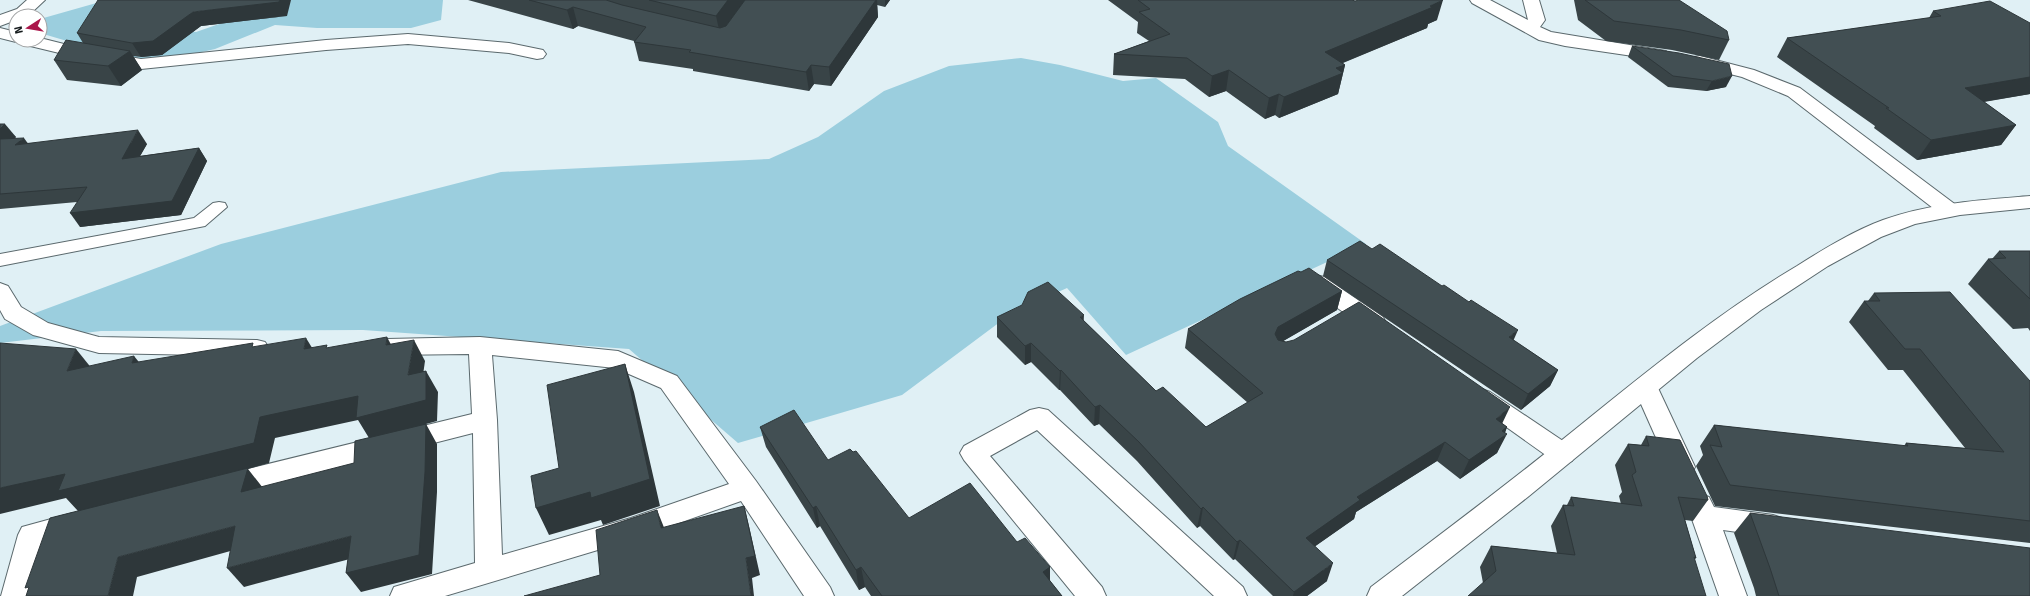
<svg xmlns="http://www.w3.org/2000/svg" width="2030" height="596" font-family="'Fira Sans',sans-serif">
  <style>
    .green { fill: #9bcede }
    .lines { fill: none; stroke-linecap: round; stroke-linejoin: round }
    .lane-casing { stroke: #5b696d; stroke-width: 2 }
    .street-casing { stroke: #5b696d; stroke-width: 2 }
    .secondary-casing { stroke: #5b696d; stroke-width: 2 }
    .lane { fill: #fff; fill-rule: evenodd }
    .street { fill: #fff; fill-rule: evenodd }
    .secondary { fill: #fff; fill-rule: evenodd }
    .wall { fill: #394447 }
    .shaded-wall { fill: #2e373a }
    .building { fill: #424f53; stroke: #2e373a }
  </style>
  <rect width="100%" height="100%" fill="#e0f0f5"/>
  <g class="green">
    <polygon points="107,0 143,24 196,32 289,0 443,0 441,20 411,28 317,28 275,25 215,49 167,60 131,60 40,33 40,19"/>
    <polygon points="1021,58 1060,65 1123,81 1156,78 1218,122 1228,146 1366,244 1126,355 1067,288 1012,313 902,395 738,443 629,349 363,330 101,331 0,343 0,326 221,244 501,172 769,159 818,137 884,91 949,66"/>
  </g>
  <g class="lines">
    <g class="lane-casing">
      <polygon id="lane" points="219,202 225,203 227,207 205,226 0,266 0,254 194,218 213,203"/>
    </g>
    <g class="street-casing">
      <g id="street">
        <polygon points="27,0 45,0 29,15 16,16 16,20 0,26 0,15 17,9"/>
        <polygon points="1470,0 1490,0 1528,20 1523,0 1539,0 1545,20 1540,27 1551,32 1660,50 1666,51 1669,55 1666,59 1660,60 1565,46 1539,40 1472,3"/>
        <polygon points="0,28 16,32 16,40 40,40 40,38 80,48 141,59 326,40 408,34 509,43 543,50 546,54 543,58 537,59 509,53 408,44 326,50 141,69 80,58 22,44 20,41 16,42 0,38"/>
        <polygon points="1700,56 1754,70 1800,88 1956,205 1959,210 1956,215 1949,216 1942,215 1788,96 1742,77 1694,65 1691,61 1694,57"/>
        <polygon points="1316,275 1324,277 1383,317 1386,323 1383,329 1375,331 1367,329 1308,287 1305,282 1308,277"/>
        <polygon points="0,283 8,286 21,307 48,323 99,337 257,340 265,342 269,348 265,354 257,356 99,353 41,337 33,335 5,319 0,310"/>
        <path d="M480,337L618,351L677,376L756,481L830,587L834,596H804L741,501L631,540L445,596H390L394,587L475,563L473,433L227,496L218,492L214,485L218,478L227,474L472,414L469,354L387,355L379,353L376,347L379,341L387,339ZM492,355L615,368L661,388L729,484L631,518L502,555L497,420Z"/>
        <polygon points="1645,377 1653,380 1657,386 1695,467 1691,474 1682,477 1673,474 1669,467 1633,386 1637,380"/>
        <polygon points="1482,389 1490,392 1572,447 1576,454 1572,461 1563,464 1554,461 1474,404 1470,398 1474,392"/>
        <polygon points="1039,408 1048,410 1243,587 1247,596 1214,596 1037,430 990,456 1102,587 1106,596 1075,596 964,460 960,453 964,446 1030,410"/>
        <polygon points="1700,494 1709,497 1714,507 1773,515 1782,518 1786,526 1782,534 1773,537 1723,530 1747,596 1719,596 1687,505 1691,497"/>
        <polygon points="73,513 82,516 86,524 82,532 42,543 29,596 1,596 18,535 22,527"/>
      </g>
    </g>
    <g class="secondary-casing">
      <path id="secondary" d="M2030,196V208L1960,215L1915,224L1881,237L1828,266L1761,310L1697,358L1529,496L1402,596H1367L1371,587C1444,532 1517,477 1588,419C1655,365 1723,310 1797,266C1824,249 1853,231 1883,220C1930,203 1981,200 2030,196Z"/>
    </g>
    <use href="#lane" class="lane"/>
    <use href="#street" class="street"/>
    <use href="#secondary" class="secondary"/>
  </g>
  <g class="wall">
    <polygon points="468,0 890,0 885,7 877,5 878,17 831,86 814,84 809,91 693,71 693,69 639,61 634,41 578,26 573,29"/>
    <polygon points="1108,0 1352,0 1355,1 1437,20 1428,24 1427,28 1343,63 1345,65 1338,94 1279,118 1275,115 1265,119 1226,91 1209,97 1185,79 1113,75 1114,54 1149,41 1137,33 1138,22"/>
    <polygon points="1574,0 1679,0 1729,40 1719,60 1672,50 1606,41 1578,20"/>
    <polygon points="1933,11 2030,23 2030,94 1984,102 2016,125 2001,145 1917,160 1874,128 1875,126 1777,57 1787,38 1929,18"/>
    <polygon points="287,16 201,26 162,55 141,57 133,56 142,70 121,86 67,80 54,60 83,43 77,33"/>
    <polygon points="1632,46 1726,87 1706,91 1668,87 1628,57"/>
    <polygon points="0,124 16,137 14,139 28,143 147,144 140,156 199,148 207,161 181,215 80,227 77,202 0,209"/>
    <polygon points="1999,251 2030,251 2030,331 2028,328 2013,329 1968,284 1988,259 1992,259"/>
    <polygon points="1327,260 1513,340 1558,370 1550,386 1521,410 1323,276"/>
    <polygon points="1301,272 1342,291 1337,310 1283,341 1503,424 1507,427 1505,433 1497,453 1460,479 1437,461 1356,512 1354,519 1315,546 1327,581 1307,596 1273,596 1235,559 1233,560 1200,526 1197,528 1137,461 1099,424 1094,426 1060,390 1059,390 1031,362 1025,365 997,337 997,317 1084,321 1156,391 1206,427 1248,403 1185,348 1188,329"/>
    <polygon points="1874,293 2030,381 2030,543 1715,506 1696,466 1703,455 1700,446 1714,425 1904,446 1906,443 1965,448 1903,370 1888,370 1849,322 1864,301 1868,301"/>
    <polygon points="760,427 828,460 909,518 1017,542 1050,567 1050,581 1062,596 871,596 865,587 859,590 820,526 817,528 766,447"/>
    <polygon points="1646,436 1708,500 1693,521 1685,520 1696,558 1694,560 1483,583 1480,567 1491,546 1557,553 1551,526 1563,505 1567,505 1571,497 1621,504 1619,496 1622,492 1615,465 1628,444 1641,445"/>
    <polygon points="1750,513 2030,596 1756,596 1754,588 1734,533"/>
  </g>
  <g class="shaded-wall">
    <polygon points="280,0 291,0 287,16 201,26 162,55 141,57 132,43 193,12"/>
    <polygon points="728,0 745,0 720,34 716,16"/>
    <polygon points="876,0 877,0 878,17 831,86 829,67"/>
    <polygon points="885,0 890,0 885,7"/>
    <polygon points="1443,0 1437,20 1428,24 1427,28 1320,72 1325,52"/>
    <polygon points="573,7 578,26 573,29 567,10"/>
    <polygon points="130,51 142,70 121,86 108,66"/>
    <polygon points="811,65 814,84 809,91 806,72"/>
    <polygon points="1345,65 1338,94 1279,118 1284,97 1336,68"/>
    <polygon points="1229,70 1226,91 1209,97 1212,76"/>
    <polygon points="1732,76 1726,87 1706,91 1712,81"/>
    <polygon points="2030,77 2030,94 1951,107 1965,88"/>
    <polygon points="1279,94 1275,115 1265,119 1269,98"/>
    <polygon points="5,124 16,137 0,152 0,129"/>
    <polygon points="2016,125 2001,145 1917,160 1931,140"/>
    <polygon points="138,130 147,144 131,172 122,159"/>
    <polygon points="24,138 34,152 15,145"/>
    <polygon points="199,148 207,161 181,215 80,227 70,213"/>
    <polygon points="1342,291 1337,310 1273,347 1275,334 1278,327"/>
    <polygon points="1084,315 1083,334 1080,317"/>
    <polygon points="1518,330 1511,346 1509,337"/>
    <polygon points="387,337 398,358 386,345"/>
    <polygon points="306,338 319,359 304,349"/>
    <polygon points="414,340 425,361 420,396 408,375"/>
    <polygon points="1031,343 1031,362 1025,365 1025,346"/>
    <polygon points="76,349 93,370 67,371"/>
    <polygon points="134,356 151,377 132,363"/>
    <polygon points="625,364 634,392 660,506 603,525 601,520 549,535 536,508"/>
    <polygon points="1061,370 1060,390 1059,390 1060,371"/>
    <polygon points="1558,370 1550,386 1521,410 1528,394"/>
    <polygon points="426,371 438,392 437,421 426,424 437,444 437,492 432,574 361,592 346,573 369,438 358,420 275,438 269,463 248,469 263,488 257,512 78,511 66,498 0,514 0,488"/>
    <polygon points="1100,405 1099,424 1094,426 1095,407"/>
    <polygon points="1510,407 1501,426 1496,419"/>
    <polygon points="1507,427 1503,437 1507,434 1497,453 1460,479 1469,460 1502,431"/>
    <polygon points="1445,442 1437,461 1356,512 1354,519 1300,557 1306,538 1357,497"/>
    <polygon points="744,506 749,526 760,575 752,578 754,596 751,596 746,558"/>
    <polygon points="816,506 820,526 817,528 813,508"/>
    <polygon points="1203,507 1200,526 1197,528 1201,509"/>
    <polygon points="657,510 665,530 661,528"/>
    <polygon points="235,526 252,545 137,577 133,596 108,596 118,557"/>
    <polygon points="351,536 365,555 244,587 227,568"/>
    <polygon points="1240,540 1235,559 1233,560 1237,542"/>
    <polygon points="1333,563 1327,581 1307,596 1293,596 1294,592"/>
    <polygon points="861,567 865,587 859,590 856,570"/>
    <polygon points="1050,567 1050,587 1043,572"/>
  </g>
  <g class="building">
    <polygon points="98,0 280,0 279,2 193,12 153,41 132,43 77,33"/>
    <polygon points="529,0 606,0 622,5 720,28 726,26 745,0 876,0 829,67 811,65 806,72 689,52 691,50 634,42 646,27 573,7 567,10"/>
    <polygon points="649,0 728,0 716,16"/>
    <polygon points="1138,0 1352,0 1355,1 1359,0 1443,0 1430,6 1433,7 1325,52 1345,65 1336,68 1343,73 1284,97 1279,94 1269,98 1229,70 1212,76 1187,58 1114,54 1170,34 1139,12 1150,9"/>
    <polygon points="1585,0 1679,0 1727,31 1729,40 1681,30 1614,21"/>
    <polygon points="1990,1 2030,23 2030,77 1965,88 2016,125 1931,140 1886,108 1889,108 1787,38 1941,16 1933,11"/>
    <polygon points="66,40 130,51 108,66 54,60"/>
    <polygon points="1632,46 1679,53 1729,64 1732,76 1712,81 1673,76"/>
    <polygon points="0,124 5,124 0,129"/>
    <polygon points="138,130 122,159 199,148 172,201 70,213 87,187 0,194 0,139 24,138 15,145"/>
    <polygon points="1360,241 1372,249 1380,244 1442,286 1444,285 1469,302 1471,300 1518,330 1509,337 1558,370 1528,394 1327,260"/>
    <polygon points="1999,251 2030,251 2030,299 1988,259 2006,258"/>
    <polygon points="1309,268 1342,291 1278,327 1275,334 1278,340 1286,342 1294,340 1359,302 1510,407 1496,419 1507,427 1502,431 1507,434 1469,460 1445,442 1357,497 1360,500 1306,538 1333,563 1294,592 1240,540 1237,542 1203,507 1201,509 1139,442 1100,405 1095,407 1061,370 1060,371 1031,343 1025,346 997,317 1022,305 1028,292 1048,282 1084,315 1080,317 1156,391 1163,387 1206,427 1263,393 1188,329 1240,299 1298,271 1301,272"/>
    <polygon points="1950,292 2030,381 2030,521 1730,485 1710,445 1722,447 1714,425 1908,446 1906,443 2004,452 1920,349 1905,349 1864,301 1880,301 1874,293"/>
    <polygon points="387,337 386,345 414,340 408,375 426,371 426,400 356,418 358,396 260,417 254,443 58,491 65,474 0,488 0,343 76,349 67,371 134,356 132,363 253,343 252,347 306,338 304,349 327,345 326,348"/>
    <polygon points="625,364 650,479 591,498 590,492 536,508 531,476 559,468 547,385"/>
    <polygon points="794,410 828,460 850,449 853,452 856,451 909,518 970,483 1017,542 1025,538 1050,567 1043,572 1062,596 882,596 861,567 856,570 816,506 813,508 760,427"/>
    <polygon points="426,424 425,472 419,555 346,573 351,536 227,568 235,526 118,557 108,596 26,596 29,587 25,588 50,518 248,468 241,492 354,463 355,441"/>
    <polygon points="1646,436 1680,440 1707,496 1708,500 1678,497 1696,558 1694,557 1706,596 1468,596 1496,571 1491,546 1575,555 1563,505 1574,506 1571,497 1642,506 1632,475 1636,472 1628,444 1649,446"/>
    <polygon points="744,506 755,556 746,558 751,596 524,596 600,575 596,530 657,510 661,528"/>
    <polygon points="1750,513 2030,548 2030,596 1779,596 1770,568"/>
  </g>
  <g transform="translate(28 28) rotate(258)"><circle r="19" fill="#ffffff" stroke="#a1a3a4"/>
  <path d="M0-3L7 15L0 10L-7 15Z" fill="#aa164a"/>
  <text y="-6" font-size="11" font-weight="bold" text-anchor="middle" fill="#141a1c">N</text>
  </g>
</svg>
